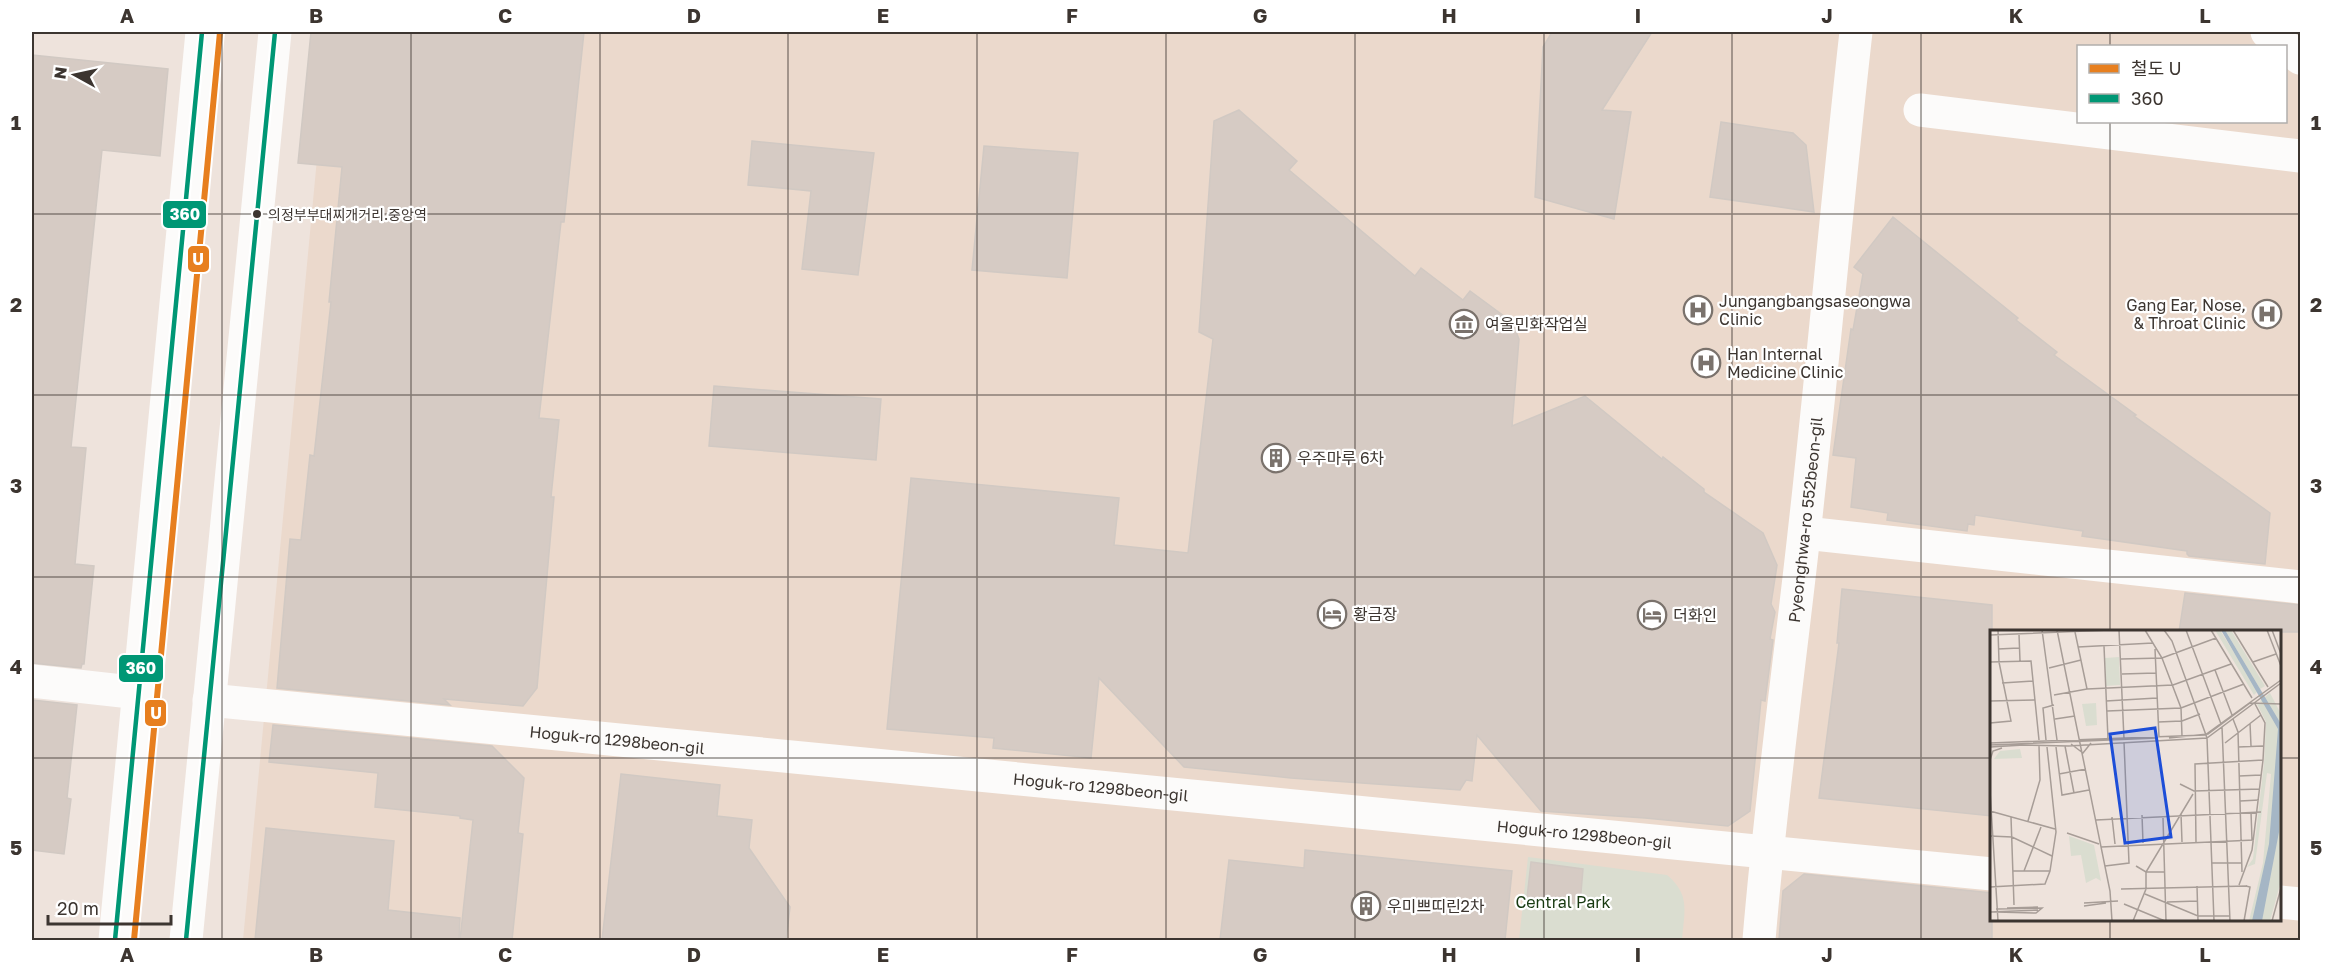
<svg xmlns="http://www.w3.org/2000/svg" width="2332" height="972" font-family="'Golos Text','Noto Sans KR',sans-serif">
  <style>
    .built { fill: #ebd9cc; fill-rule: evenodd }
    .green { fill: #daddd0 }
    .building { fill: #d6cbc4; stroke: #d1c9c3; stroke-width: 1.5 }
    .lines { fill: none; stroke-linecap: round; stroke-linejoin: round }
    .street { stroke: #fcfbfa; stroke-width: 33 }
    .secondary { stroke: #fcfbfa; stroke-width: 33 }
    .bus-1-casing { stroke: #fff; stroke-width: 9 }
    .bus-1 { stroke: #009775; stroke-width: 4.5 }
    .rail-1-casing { stroke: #fff; stroke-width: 10 }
    .rail-1 { stroke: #e77f1f; stroke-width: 6 }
    .grid { fill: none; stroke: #3c3530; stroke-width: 1.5; stroke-opacity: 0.55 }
    .bus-dot { fill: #3c3530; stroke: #fff; stroke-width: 2 }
    .labels { text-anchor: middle; stroke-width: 4.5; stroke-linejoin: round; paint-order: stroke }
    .bus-label { font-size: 14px; fill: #3c3530; stroke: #fff; text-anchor: start }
    .poi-label { font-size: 16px; fill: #3c3530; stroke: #fff; text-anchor: start }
    .street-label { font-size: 16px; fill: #3c3530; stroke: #fff }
    .park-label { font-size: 16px; fill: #173910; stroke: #fff }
    .inset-road { fill: none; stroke: #a79d97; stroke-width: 1.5 }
    .view { fill: #1d4ed8; fill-opacity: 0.15; stroke: #1d4ed8; stroke-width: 3 }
    .inset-edge { fill: none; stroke: #3c3530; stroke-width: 3 }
    .line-badge { stroke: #fff; stroke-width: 2 }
    .badge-label { font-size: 16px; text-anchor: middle; font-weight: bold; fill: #fff }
    .neatline { fill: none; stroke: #3c3530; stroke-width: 2 }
    .grid-label { font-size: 20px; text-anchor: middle; font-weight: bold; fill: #3c3530 }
  </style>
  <rect width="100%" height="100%" fill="#eee3dc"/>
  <path class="built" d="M329,32H2300V940H243ZM2078,46H2286V122H2078ZM1992,632H2280V920H1992Z"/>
  <path class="green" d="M1528,857L1667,875C1691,895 1684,912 1682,940H1519Z"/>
  <g class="building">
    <polygon points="311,32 584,32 564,222 561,222 539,418 559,420 551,497 554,497 537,688 523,706 444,699 450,705 277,688 290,539 301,540 310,455 314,456 331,302 329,302 342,167 298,163"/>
    <polygon points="1552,32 1652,32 1602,110 1631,112 1614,219 1535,197 1543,47"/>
    <polygon points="32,55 168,69 160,156 102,150 71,447 86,448 75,564 94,566 84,664 82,664 81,668 32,663"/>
    <polygon points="1239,110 1297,161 1289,170 1415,276 1421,268 1463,300 1470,291 1512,322 1519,339 1512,426 1585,396 1662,459 1663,457 1704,489 1704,492 1763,533 1777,565 1771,604 1775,612 1770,639 1773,640 1765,701 1761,700 1750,811 1728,826 1645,818 1541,811 1477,735 1472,781 1466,780 1460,790 1291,778 1184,767 1099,678 1091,758 993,748 994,738 887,729 911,478 1119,498 1114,545 1188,553 1213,339 1199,332 1214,121"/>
    <polygon points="1721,122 1793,133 1806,145 1814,212 1710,197"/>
    <polygon points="752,141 874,153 858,275 802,269 811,191 748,185"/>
    <polygon points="984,146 1078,153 1067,278 972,270"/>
    <polygon points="1893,217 2018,318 2016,320 2057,352 2054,355 2136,415 2134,416 2270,513 2265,564 2189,556 2187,554 2187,551 2082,536 2083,531 1975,515 1974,525 1968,524 1967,531 1887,520 1888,513 1851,507 1856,458 1833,455 1851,329 1853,330 1863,274 1854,267"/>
    <polygon points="714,386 881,399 876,460 709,446"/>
    <polygon points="1842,589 1992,605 1992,816 1819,798 1839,643 1837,643"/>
    <polygon points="2185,593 2301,605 2301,632 2179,632"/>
    <polygon points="32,700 77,705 67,798 71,799 64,854 32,850"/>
    <polygon points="273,725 492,746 524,778 518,833 523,834 512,940 460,940 473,820 460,818 460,816 375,807 378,773 269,762"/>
    <polygon points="621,774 720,785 717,816 752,820 749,848 790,907 786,940 602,940"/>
    <polygon points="266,828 394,841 388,910 460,918 459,940 255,940"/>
    <polygon points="1305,850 1512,871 1505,940 1220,940 1229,860 1304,868"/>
    <polygon points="1531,862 1583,869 1580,904 1527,898"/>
    <polygon points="1804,874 1992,893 1992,940 1779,940 1783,891"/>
  </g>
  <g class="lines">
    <g class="street">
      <polyline points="2267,32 2300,58"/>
      <polyline points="1920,110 2300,156"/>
      <polyline points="1805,533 2300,587"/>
      <polyline points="32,681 140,693"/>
      <path id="s1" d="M209,700L1992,874"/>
      <polyline points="2280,902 2300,904"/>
      <path id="s2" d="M1759,940C1770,805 1789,670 1804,534C1823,367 1837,199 1856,32"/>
    </g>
    <g class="secondary">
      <polyline points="115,940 202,32"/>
      <polyline points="186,940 275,32"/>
    </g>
    <g class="bus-1-casing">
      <g id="bus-1">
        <polyline points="115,940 202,32"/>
        <polyline points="186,940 275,32"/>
      </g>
    </g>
    <use href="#bus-1" class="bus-1"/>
    <g class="rail-1-casing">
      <polyline id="rail-1" points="134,940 220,32"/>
    </g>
    <use href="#rail-1" class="rail-1"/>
  </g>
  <path class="grid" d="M222,32V940M411,32V940M600,32V940M788,32V940M977,32V940M1166,32V940M1355,32V940M1544,32V940M1732,32V940M1921,32V940M2110,32V46M2110,122V632M32,214H2300M32,395H2300M32,577H2300M32,758H1992M2280,758H2300M2110,920V940"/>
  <defs>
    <g id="hospital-ring" transform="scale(1.5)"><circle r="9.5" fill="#fff" stroke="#7a726c" stroke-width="1.5"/><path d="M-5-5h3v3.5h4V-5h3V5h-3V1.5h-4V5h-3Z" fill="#7a726c"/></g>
    <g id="museum-ring" transform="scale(1.5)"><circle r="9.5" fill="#fff" stroke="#7a726c" stroke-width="1.5"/><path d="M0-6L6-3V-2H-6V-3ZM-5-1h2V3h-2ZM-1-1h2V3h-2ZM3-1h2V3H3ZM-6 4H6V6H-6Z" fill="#7a726c"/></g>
    <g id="building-ring" transform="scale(1.5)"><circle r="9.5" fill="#fff" stroke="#7a726c" stroke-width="1.5"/><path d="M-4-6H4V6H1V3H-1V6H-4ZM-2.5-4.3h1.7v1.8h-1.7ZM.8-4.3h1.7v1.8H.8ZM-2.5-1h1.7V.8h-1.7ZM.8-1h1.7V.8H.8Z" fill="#7a726c"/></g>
    <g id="hotel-ring" transform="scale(1.5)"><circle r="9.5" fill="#fff" stroke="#7a726c" stroke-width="1.5"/><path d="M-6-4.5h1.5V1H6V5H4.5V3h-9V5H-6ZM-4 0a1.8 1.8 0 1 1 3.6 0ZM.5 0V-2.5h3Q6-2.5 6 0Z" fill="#7a726c"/></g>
  </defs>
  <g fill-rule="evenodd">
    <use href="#hospital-ring" x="1698" y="310"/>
    <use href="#hospital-ring" x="2267" y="314"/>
    <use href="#museum-ring" x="1464" y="324"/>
    <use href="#hospital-ring" x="1706" y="363"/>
    <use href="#building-ring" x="1276" y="458"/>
    <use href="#hotel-ring" x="1332" y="614"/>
    <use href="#hotel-ring" x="1652" y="615"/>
    <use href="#building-ring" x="1366" y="906"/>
  </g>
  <circle class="bus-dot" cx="257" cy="214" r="5"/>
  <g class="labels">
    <g class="bus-label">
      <text x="268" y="220">의정부부대찌개거리.중앙역</text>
    </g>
    <g class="poi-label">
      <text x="1719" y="307">Jungangbangsaseongwa<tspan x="1719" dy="18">Clinic</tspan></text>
      <text x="2246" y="311" text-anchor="end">Gang Ear, Nose,<tspan x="2246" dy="18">&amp; Throat Clinic</tspan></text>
      <text x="1485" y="330">여울민화작업실</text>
      <text x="1727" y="360">Han Internal<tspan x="1727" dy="18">Medicine Clinic</tspan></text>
      <text x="1297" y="464">우주마루 6차</text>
      <text x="1353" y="620">황금장</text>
      <text x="1673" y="621">더화인</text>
      <text x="1387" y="912">우미쁘띠린2차</text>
    </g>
    <g class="street-label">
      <text dy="6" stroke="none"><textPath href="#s2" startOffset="423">Pyeonghwa-ro 552beon-gil</textPath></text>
      <text dy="6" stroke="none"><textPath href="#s1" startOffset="410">Hoguk-ro 1298beon-gil</textPath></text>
      <text dy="6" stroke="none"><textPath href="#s1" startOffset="896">Hoguk-ro 1298beon-gil</textPath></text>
      <text dy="6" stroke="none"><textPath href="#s1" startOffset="1382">Hoguk-ro 1298beon-gil</textPath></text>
    </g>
    <g class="park-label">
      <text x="1563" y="908">Central Park</text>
    </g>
  </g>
  <g transform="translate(1990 630)">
    <rect width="291" height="291" fill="#eee3dc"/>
    <path d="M225,0H230L268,61L264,65ZM235,0H241L275,56L270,59ZM129,27L130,55L116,56L115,28ZM280,63L291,84V251L280,291H259L273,233L281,144L277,143L265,234L257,237L263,229L274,133L276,92L267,74H272L270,71ZM106,73L107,95L96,96L92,74ZM30,119L32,128L4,129L10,121ZM79,206L104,215L111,251L106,248L96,253L91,225L81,226Z" fill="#daddd0"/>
    <path d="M231,0H235L291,94L289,202L272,291H262L279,214L288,99Z" fill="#a5b6c5"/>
    <path class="inset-road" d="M8,0L9,32M52,0L67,110M67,0L120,261L122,291M129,0L134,109M155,0L172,28L191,78L192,106M174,0L182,11L217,108L224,291M196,0L231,94M221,0L262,68M243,0L278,57M277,0L291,36M282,0L291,24M85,2L97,59M29,4L30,31M0,5L120,0M114,16L118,109M88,17L163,13M8,19L29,18M165,19L169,107M131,29L172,28L226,8M0,32L41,31L49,110M263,32L286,24M59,38L91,30M225,40L242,85M132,44L166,43M12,53L43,51M64,65L97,59L183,55L241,34M0,71L45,70M116,71L167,68M117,81L191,78L254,54M65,89L85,86M243,89L248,102L252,242M168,92L192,91L210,84M0,93L21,91L9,32M260,93L261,116M232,97L240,291M179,108L218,104L260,73L291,74M56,110L53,78L64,75M0,113L215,105L291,50M235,113L271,85M81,114L93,123L101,113M0,115L167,108M33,115L79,116M75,116L84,163M78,116L217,108L291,53M0,117L34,115M66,117L72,165L99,160M248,117L273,116M0,130L3,121L12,118M69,144L96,139M249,146L271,145M190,154L204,161L270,159M0,161L8,291M250,171L269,170M0,181L65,199M261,182L262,210M191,184L192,212M152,185L153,213M21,187L24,275M122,187L125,214M173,188L176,291M106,190L271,182M38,191L50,150L49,116M77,203L109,214M0,206L22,207L62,226M206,212L205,134L273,130M111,217L264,210M222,233H252M115,236L139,233L134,112M146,236L156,242H174M23,241H60L66,202L57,117M34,241L51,197M249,255L262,220L273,130L275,93L264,72M207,256L208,291M0,257L55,254L60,241M131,259L257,256M155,264L208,286H240M177,272L208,271M94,273L128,271M134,274L175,291M94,276L116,273M17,278L48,277M6,279L52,278L46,283L6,282M0,282L48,280M143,291L156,259V242L203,164M254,291L260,257L256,256M282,291L291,258"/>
    <path class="view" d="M165,98L181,207L135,213L120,104Z"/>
    <rect width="291" height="291" class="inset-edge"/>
  </g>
  <g class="line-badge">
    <rect x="162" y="200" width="45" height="29" rx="6" fill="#009775"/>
    <rect x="187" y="245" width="23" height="28" rx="6" fill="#e77f1f"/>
    <rect x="118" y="654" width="46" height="29" rx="6" fill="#009775"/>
    <rect x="144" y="699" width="23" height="28" rx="6" fill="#e77f1f"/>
  </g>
  <g class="badge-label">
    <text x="185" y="220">360</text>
    <text x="198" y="265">U</text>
    <text x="141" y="674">360</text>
    <text x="156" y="719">U</text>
  </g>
  <rect width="2332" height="972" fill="none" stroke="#ffffff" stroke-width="66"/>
  <rect x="2077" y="45" width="210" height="78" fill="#ffffff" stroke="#b1aeac" stroke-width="1.5"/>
  <rect x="2089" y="64" width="30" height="9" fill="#e77f1f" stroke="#b1aeac" stroke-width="1.5"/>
  <text x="2131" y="75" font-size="18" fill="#3c3530">철도 U</text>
  <rect x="2089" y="94" width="30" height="9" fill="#009775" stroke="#b1aeac" stroke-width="1.5"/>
  <text x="2131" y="105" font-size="18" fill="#3c3530">360</text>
  <g transform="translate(75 75) rotate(278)" stroke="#ffffff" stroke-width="4.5" paint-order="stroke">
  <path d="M0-4.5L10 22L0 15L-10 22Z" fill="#3c3530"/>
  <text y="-9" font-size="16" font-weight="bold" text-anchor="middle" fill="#3c3530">N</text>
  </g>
  <path d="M48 915v9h123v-9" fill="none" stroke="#3c3530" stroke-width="3"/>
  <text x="57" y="915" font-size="18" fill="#3c3530" stroke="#ffffff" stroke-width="4.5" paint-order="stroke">20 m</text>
  <rect x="33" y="33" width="2266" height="906" class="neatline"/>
  <g class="grid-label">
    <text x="127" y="23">A</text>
    <text x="316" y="23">B</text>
    <text x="505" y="23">C</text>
    <text x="694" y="23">D</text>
    <text x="883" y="23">E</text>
    <text x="1072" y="23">F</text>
    <text x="1260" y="23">G</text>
    <text x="1449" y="23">H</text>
    <text x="1638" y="23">I</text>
    <text x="1827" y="23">J</text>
    <text x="2016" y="23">K</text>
    <text x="2205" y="23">L</text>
    <text x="16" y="130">1</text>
    <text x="2316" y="130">1</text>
    <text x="16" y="312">2</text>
    <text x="2316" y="312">2</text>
    <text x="16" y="493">3</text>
    <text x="2316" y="493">3</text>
    <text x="16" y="674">4</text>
    <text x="2316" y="674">4</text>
    <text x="16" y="855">5</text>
    <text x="2316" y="855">5</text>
    <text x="127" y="962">A</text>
    <text x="316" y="962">B</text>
    <text x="505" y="962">C</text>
    <text x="694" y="962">D</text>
    <text x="883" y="962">E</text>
    <text x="1072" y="962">F</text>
    <text x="1260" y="962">G</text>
    <text x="1449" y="962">H</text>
    <text x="1638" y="962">I</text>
    <text x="1827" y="962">J</text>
    <text x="2016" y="962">K</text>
    <text x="2205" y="962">L</text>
  </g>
</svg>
